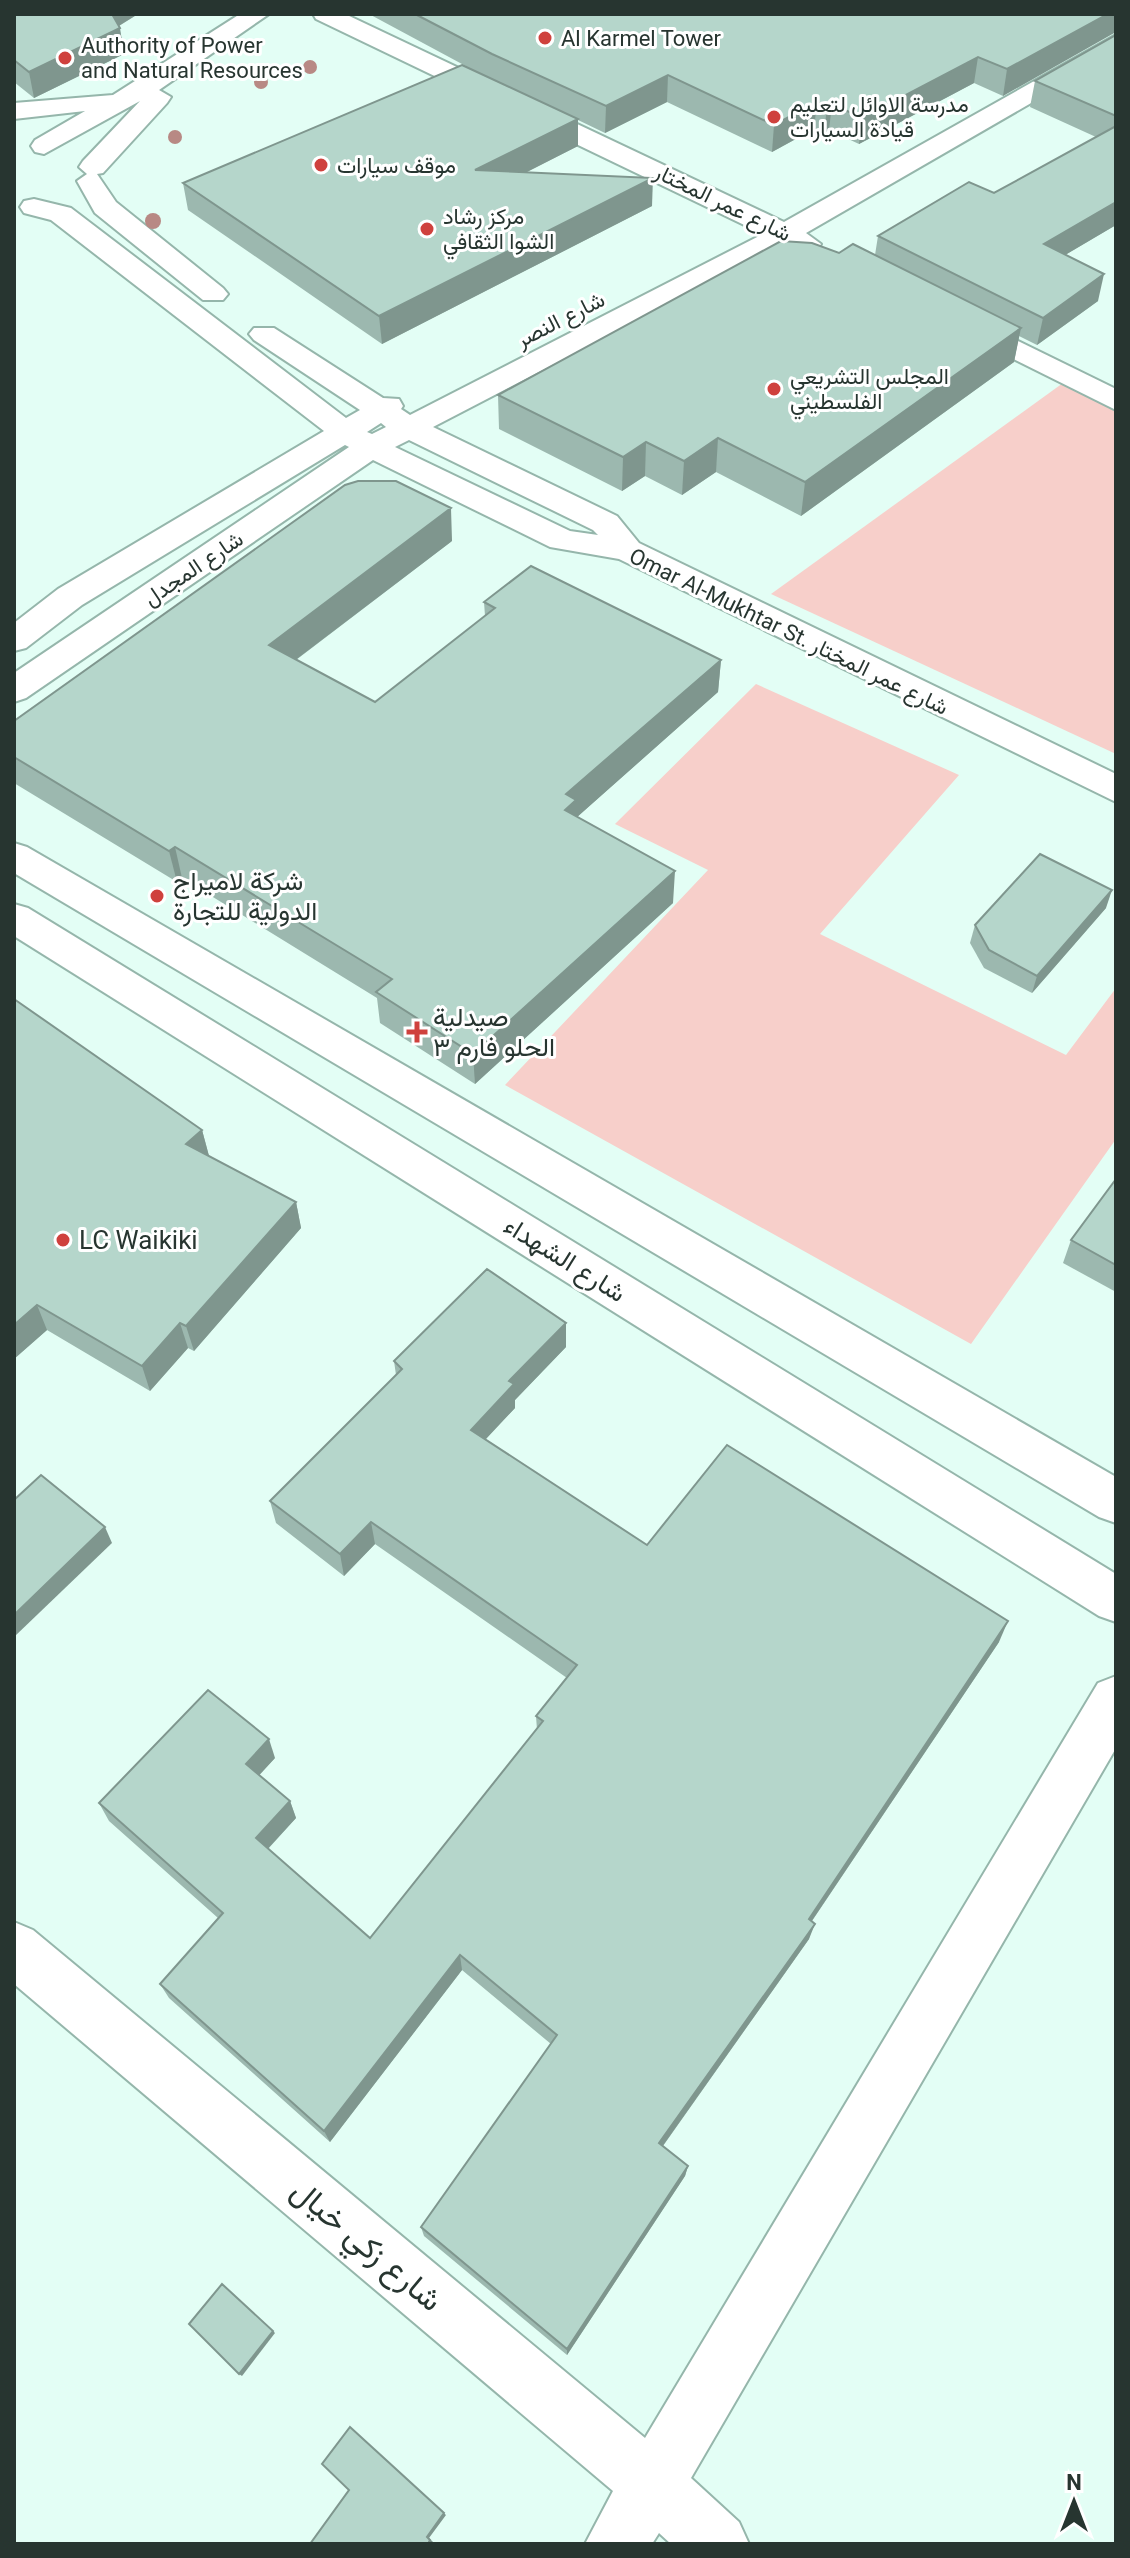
<svg xmlns="http://www.w3.org/2000/svg" width="1130" height="2558" font-family="Roboto,Vazirmatn,sans-serif">
  <style>
    .green { fill: #f7cfca }
    .lines { fill: none; stroke-linecap: round; stroke-linejoin: round }
    .minor-casing { stroke: #95b6ab; stroke-width: 4 }
    .major-casing { stroke: #95b6ab; stroke-width: 4 }
    .minor { fill: #fff; fill-rule: evenodd }
    .major { fill: #fff; fill-rule: evenodd }
    .tree { fill: #b88984 }
    .wall { fill: #9cb8af }
    .shaded-wall { fill: #7f968e }
    .building { fill: #b5d6cb; stroke: #7f968e; stroke-width: 2 }
    .poi-dot { fill: #cf413d; stroke: #fff; stroke-width: 3 }
    .labels { text-anchor: middle; stroke-width: 6; stroke-linejoin: round; paint-order: stroke }
    .far-poi-label { font-size: 22px; fill: #273530; stroke: #fff; text-anchor: start }
    .far-street-label { font-size: 22px; fill: #273530; stroke: #fff }
    .poi-label { font-size: 26px; fill: #273530; stroke: #fff; text-anchor: start }
    .street-label { font-size: 26px; fill: #273530; stroke: #fff }
    .near-street-label { font-size: 32px; fill: #273530; stroke: #fff }
  </style>
  <rect width="100%" height="100%" fill="#e3fef5"/>
  <g class="green">
    <polygon points="1063,383 1116,410 1116,754 771,594"/>
    <polygon points="756,684 959,775 820,934 1066,1055 1116,988 1116,1139 971,1344 505,1085 708,870 615,824"/>
  </g>
  <g class="lines">
    <g class="minor-casing">
      <g id="minor">
        <polygon points="14,843 27,847 1116,1477 1116,1523 1099,1517 14,873"/>
        <polygon points="14,904 28,908 1116,1574 1116,1622 1099,1616 14,936"/>
        <polygon points="1116,1676 1116,1748 691,2478 739,2522 749,2544 671,2544 659,2533 652,2544 585,2544 613,2491 14,1984 14,1922 33,1930 645,2438 1098,1683"/>
      </g>
    </g>
    <g class="major-casing">
      <g id="major">
        <polygon points="240,14 269,14 159,90 171,97 167,103 103,173 97,174 116,202 223,288 228,294 223,300 203,300 95,213 77,181 87,174 79,167 83,161 140,101 44,154 35,152 31,146 35,140 85,111 14,119 14,103 113,95"/>
        <path d="M313,14H345L784,222L1116,35V54L806,233L821,244L817,250L807,252L785,244L433,427L617,516L639,543L1116,774V802L619,559L550,547L373,460L26,698L14,702V673L349,447L345,445L82,605L26,648L14,651V623L58,589L324,431L51,220L24,213L20,207L24,201L34,199L71,208L346,418L360,410L254,340L249,334L254,328H274L383,398L399,399L403,406L401,409L410,415L763,234L316,19ZM381,423L386,427L372,434L367,432ZM409,440L593,530L598,535L570,531L395,447Z"/>
        <polygon points="965,315 1116,389 1116,410 955,330 950,324 955,318"/>
      </g>
    </g>
    <use href="#minor" class="minor"/>
    <use href="#major" class="major"/>
  </g>
  <g class="tree">
    <circle cx="310" cy="67" r="7"/>
    <circle cx="261" cy="82" r="7"/>
    <circle cx="175" cy="137" r="7"/>
    <circle cx="153" cy="221" r="8"/>
  </g>
  <g class="wall">
    <polygon points="14,14 138,14 119,26 124,54 34,98 14,82"/>
    <polygon points="369,14 1116,14 1003,96 974,83 859,144 829,130 824,133 814,129 772,152 667,102 605,133 578,120 578,146 526,172 652,206 382,344 188,210 183,183 475,71"/>
    <polygon points="1116,35 1116,225 1065,255 1098,301 1037,345 1019,336 1014,362 801,516 716,472 682,495 645,476 622,491 499,429 498,395 839,253 875,255 878,236 994,193 1096,137 1030,107 1035,81"/>
    <polygon points="452,541 296,660 375,702 485,616 484,602 721,660 718,692 577,817 673,903 475,1084 380,1023 377,998 182,878 177,882 14,783 14,721"/>
    <polygon points="1106,908 1032,993 984,968 970,943 975,925"/>
    <polygon points="14,999 202,1130 209,1156 296,1202 301,1228 194,1351 188,1348 150,1391 47,1330 14,1359"/>
    <polygon points="1116,1179 1116,1292 1063,1263 1071,1240"/>
    <polygon points="566,1347 515,1400 515,1408 485,1439 647,1545 999,1642 812,1921 809,1939 663,2146 688,2166 685,2176 567,2355 424,2236 421,2227 551,2044 462,1970 330,2142 169,1998 160,1984 218,1918 109,1821 99,1803 275,1758 259,1775 290,1801 296,1818 268,1849 370,1938 537,1730 536,1716 567,1678 375,1544 344,1576 276,1523 270,1501 396,1375 394,1361"/>
  </g>
  <g class="shaded-wall">
    <polygon points="109,14 138,14 112,30"/>
    <polygon points="1108,14 1116,14 1116,32 1003,96 1007,69"/>
    <polygon points="120,28 124,54 34,98 29,72"/>
    <polygon points="978,57 974,83 859,144 862,118"/>
    <polygon points="668,75 667,102 605,133 606,106"/>
    <polygon points="817,102 814,129 772,152 774,125"/>
    <polygon points="832,104 829,130 824,133 827,107"/>
    <polygon points="578,119 578,146 476,198 475,170"/>
    <polygon points="653,178 652,206 382,344 379,316"/>
    <polygon points="1116,202 1116,225 1038,271 1044,244"/>
    <polygon points="1104,274 1098,301 1037,345 1043,318"/>
    <polygon points="1021,328 1014,362 801,516 805,482"/>
    <polygon points="718,438 716,472 682,495 684,461"/>
    <polygon points="646,442 645,476 622,491 623,457"/>
    <polygon points="451,508 452,541 273,677 269,645"/>
    <polygon points="721,660 718,692 576,818 565,841 566,794"/>
    <polygon points="175,847 182,878 177,882 169,851"/>
    <polygon points="675,871 673,903 475,1084 473,1054"/>
    <polygon points="1112,890 1106,908 1032,993 1037,976"/>
    <polygon points="202,1130 209,1156 186,1144"/>
    <polygon points="296,1202 301,1228 194,1351 186,1326"/>
    <polygon points="37,1305 47,1330 14,1359 14,1325"/>
    <polygon points="180,1323 188,1348 150,1391 142,1366"/>
    <polygon points="566,1323 566,1347 515,1400 515,1408 473,1453 471,1430 509,1381"/>
    <polygon points="371,1522 375,1544 344,1576 340,1554"/>
    <polygon points="105,1527 112,1543 14,1637 14,1615"/>
    <polygon points="1008,1621 999,1642 803,1934 809,1919"/>
    <polygon points="269,1739 275,1758 253,1782 246,1764"/>
    <polygon points="290,1801 296,1818 262,1855 256,1838"/>
    <polygon points="815,1924 809,1939 657,2154 659,2143"/>
    <polygon points="460,1955 462,1970 330,2142 324,2131"/>
    <polygon points="688,2166 685,2176 567,2355 567,2349"/>
    <polygon points="273,2331 275,2333 242,2376 239,2374"/>
    <polygon points="350,2427 446,2515 429,2538 433,2542 431,2544 428,2544 427,2537"/>
  </g>
  <g class="building">
    <polygon points="14,14 112,14 120,28 29,72 14,60"/>
    <polygon points="415,14 1108,14 1007,69 978,57 862,118 832,104 827,107 817,102 774,125 668,75 606,106 492,54"/>
    <polygon points="1116,35 1116,116 1035,81"/>
    <polygon points="462,65 578,119 475,170 653,178 379,316 183,183"/>
    <polygon points="1116,126 1116,202 1044,244 1104,274 1043,318 878,236 969,182 994,193"/>
    <polygon points="781,241 812,243 839,253 853,244 1021,328 805,482 718,438 684,461 646,442 623,457 498,395"/>
    <polygon points="358,481 396,481 451,508 269,645 375,702 495,608 484,602 531,566 721,660 566,794 576,800 565,810 675,871 473,1054 376,992 392,979 175,847 169,851 14,757 14,721 345,485"/>
    <polygon points="1040,854 1112,890 1037,976 989,950 975,925"/>
    <polygon points="14,999 202,1130 186,1144 296,1202 186,1326 180,1323 142,1366 37,1305 14,1325"/>
    <polygon points="1116,1179 1116,1265 1071,1240"/>
    <polygon points="487,1269 566,1323 509,1381 514,1384 471,1430 647,1545 727,1445 1008,1621 809,1919 815,1924 659,2143 688,2166 567,2349 421,2227 557,2035 460,1955 324,2131 160,1984 223,1913 99,1803 208,1690 269,1739 246,1764 290,1801 256,1838 370,1938 543,1721 536,1716 577,1665 371,1522 340,1554 270,1501 402,1369 394,1361"/>
    <polygon points="41,1475 105,1527 14,1615 14,1500"/>
    <polygon points="222,2284 273,2331 239,2374 189,2324"/>
    <polygon points="350,2427 444,2513 427,2537 430,2540 428,2544 310,2544 349,2490 322,2464"/>
  </g>
  <g class="poi-dot">
    <circle cx="545" cy="38" r="8"/>
    <circle cx="65" cy="58" r="8"/>
    <circle cx="774" cy="117" r="8"/>
    <circle cx="321" cy="165" r="8"/>
    <circle cx="427" cy="229" r="8"/>
    <circle cx="774" cy="389" r="8"/>
    <circle cx="157" cy="896" r="8"/>
    <path d="M413 1020h8v8h8v8h-8v8h-8v-8h-8v-8h8z"/>
    <circle cx="63" cy="1240" r="8"/>
  </g>
  <g class="labels">
    <g class="far-poi-label">
      <text x="561" y="46">Al Karmel Tower</text>
      <text x="81" y="53">Authority of Power<tspan x="81" dy="25">and Natural Resources</tspan></text>
      <text x="790" y="112">مدرسة الاوائل لتعليم<tspan x="790" dy="25">قيادة السيارات</tspan></text>
      <text x="337" y="173">موقف سيارات</text>
      <text x="443" y="224">مركز رشاد<tspan x="443" dy="25">الشوا الثقافي</tspan></text>
      <text x="790" y="384">المجلس التشريعي<tspan x="790" dy="25">الفلسطيني</tspan></text>
    </g>
    <g class="far-street-label">
      <text transform="translate(723 202) rotate(26)" y="8">شارع عمر المختار</text>
      <text transform="translate(560 319) rotate(-27)" y="8">شارع النصر</text>
      <text transform="translate(193 568) rotate(-34)" y="8">شارع المجدل</text>
      <text transform="translate(789 631) rotate(26)" y="8">Omar Al-Mukhtar St. شارع عمر المختار</text>
    </g>
    <g class="poi-label">
      <text x="173" y="890">شركة لاميراج<tspan x="173" dy="30">الدولية للتجارة</tspan></text>
      <text x="433" y="1026">صيدلية<tspan x="433" dy="30">الحلو فارم ٣</tspan></text>
      <text x="79" y="1249">LC Waikiki</text>
    </g>
    <g class="street-label">
      <text transform="translate(565 1259) rotate(32)" y="9">شارع الشهداء</text>
    </g>
    <g class="near-street-label">
      <text transform="translate(367 2245) rotate(40)" y="11">شارع زكي خيال</text>
    </g>
  </g>
  <rect width="1130" height="2558" fill="none" stroke="#273530" stroke-width="32"/>
  <g transform="translate(1074 2502)" stroke="#ffffff" stroke-width="6" paint-order="stroke">
  <path d="M0-6L14 30L0 20L-14 30Z" fill="#273530"/>
  <text y="-12" font-size="22" font-weight="bold" text-anchor="middle" fill="#273530">N</text>
  </g>
</svg>
